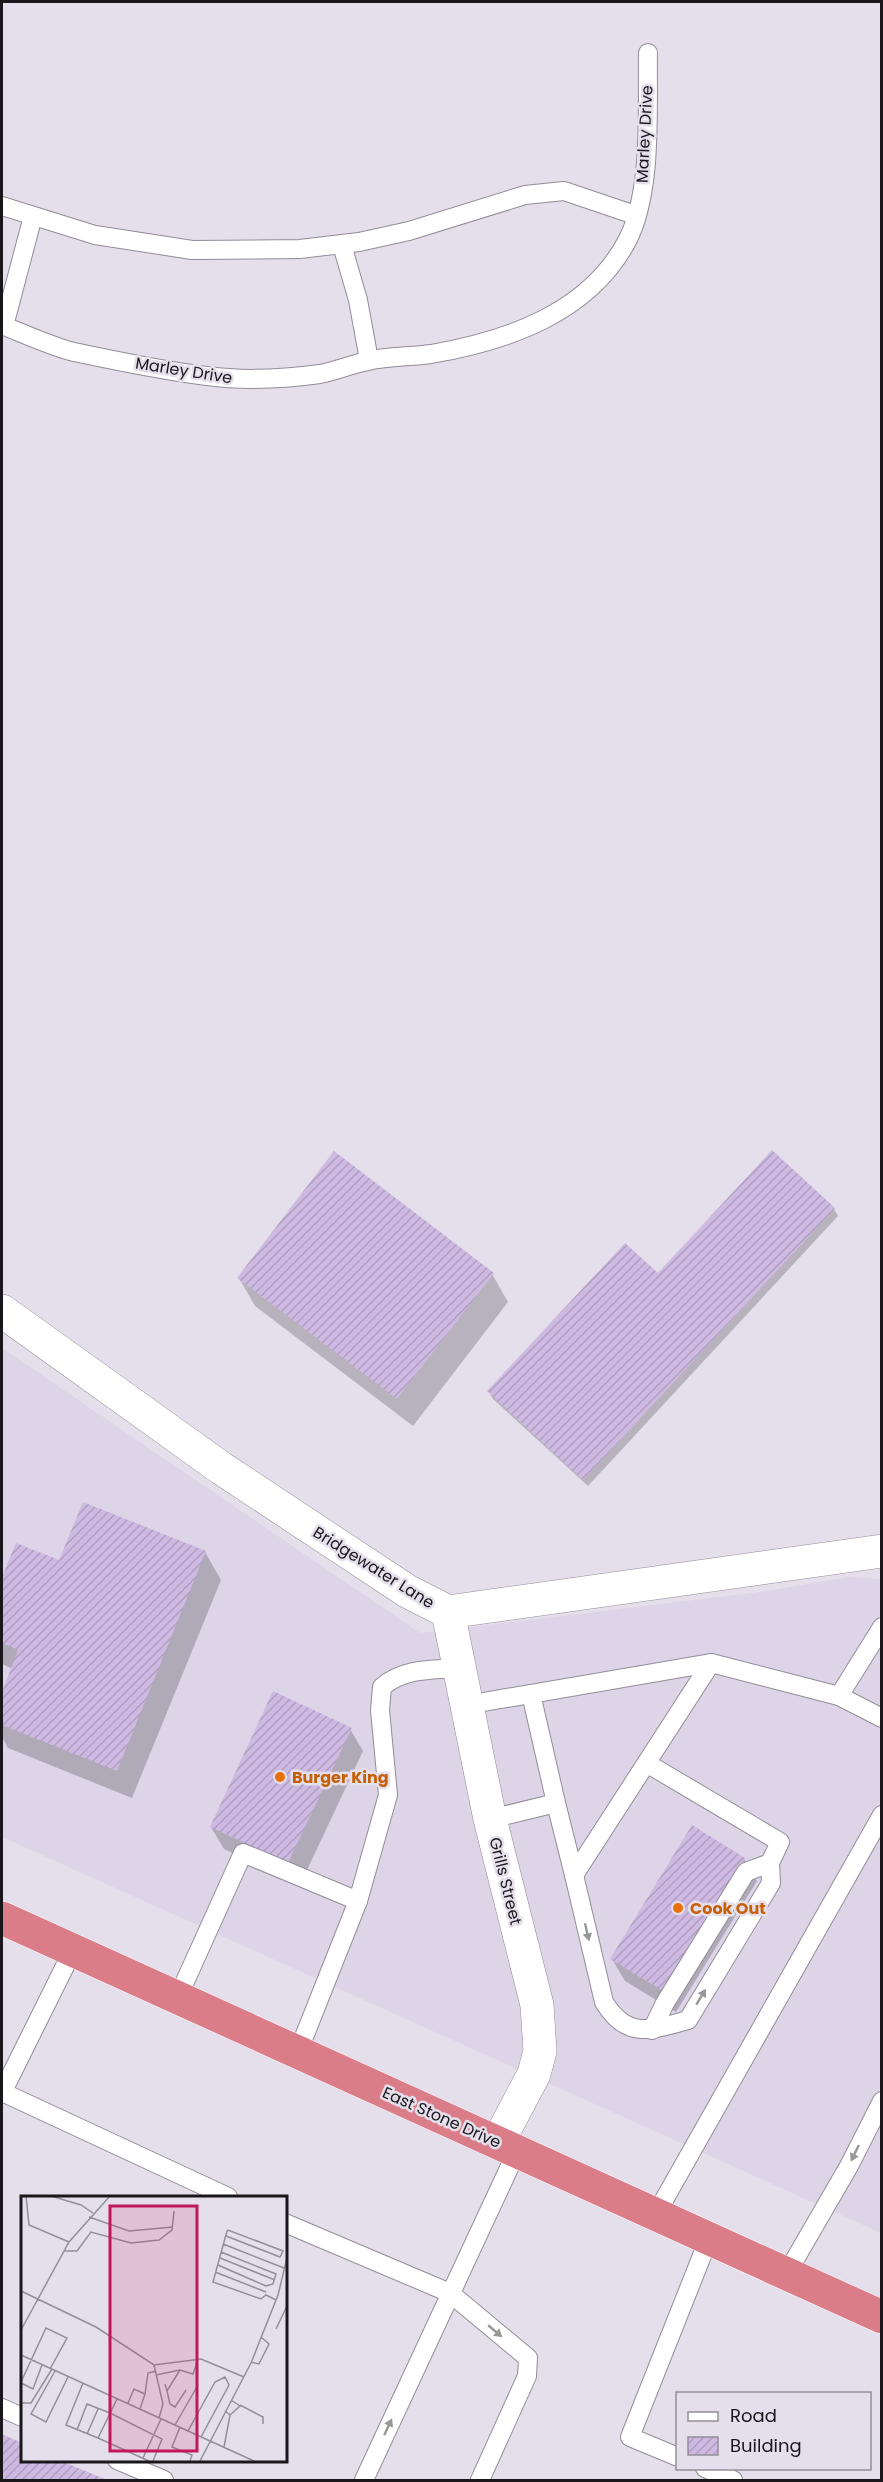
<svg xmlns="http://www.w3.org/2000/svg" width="883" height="2482" font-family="Poppins,sans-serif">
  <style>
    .built { fill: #ddd4e7 }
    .shadow { fill: #0003 }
    .building { fill: url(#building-hatch) }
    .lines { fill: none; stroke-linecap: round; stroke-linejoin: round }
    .lane-casing { stroke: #928c98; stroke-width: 20 }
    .street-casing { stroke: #928c98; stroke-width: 34 }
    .highway-casing { stroke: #fff; stroke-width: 34 }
    .lane { stroke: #fff; stroke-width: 18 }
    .street { stroke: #fff; stroke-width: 33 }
    .highway { stroke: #db7d89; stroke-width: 33 }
    .oneway { fill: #989798 }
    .food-dot { fill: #e8710a; stroke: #e5dfeb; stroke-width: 2 }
    .labels { text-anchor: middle; stroke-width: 5; stroke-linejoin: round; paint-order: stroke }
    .street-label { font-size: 16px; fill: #19171b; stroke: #e5dfeb }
    .food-label { font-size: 16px; font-weight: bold; fill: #c56008; stroke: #e5dfeb; text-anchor: start }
    .inset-road { fill: none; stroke: #938f98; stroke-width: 1.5 }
    .view { fill: #c2185b; fill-opacity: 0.15; stroke: #c2185b; stroke-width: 3 }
    .inset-edge { fill: none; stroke: #19171b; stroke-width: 3 }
  </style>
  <defs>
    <pattern id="building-hatch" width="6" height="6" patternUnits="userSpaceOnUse" patternTransform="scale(1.5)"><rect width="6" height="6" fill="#cdb9e2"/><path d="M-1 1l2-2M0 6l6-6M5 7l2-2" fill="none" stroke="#af9ec1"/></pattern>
  </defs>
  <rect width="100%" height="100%" fill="#e5dfeb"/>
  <polygon class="built" points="2,1348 420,1633 760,1592 848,1577 881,1579 881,2233 2,1837"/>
  <g class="shadow">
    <polygon points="834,1209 838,1216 588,1486 493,1399 489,1392 658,1275"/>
    <polygon points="492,1274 508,1302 413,1426 255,1306 239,1278"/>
    <polygon points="16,1545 60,1562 205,1552 221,1580 132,1798 8,1748 2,1737 2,1696 13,1669 2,1664 2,1581"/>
    <polygon points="350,1729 363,1751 300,1885 224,1849 211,1827"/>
    <polygon points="744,1859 757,1881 676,2012 625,1981 612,1959"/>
    <polygon points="2,2436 22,2445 22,2460 55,2460 103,2480 2,2480"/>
  </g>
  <g class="building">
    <polygon points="772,1150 835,1208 583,1480 487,1391 625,1243 658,1273"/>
    <polygon points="334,1151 494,1273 397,1399 237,1278"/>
    <polygon points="83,1502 206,1551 117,1771 2,1725 2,1692 18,1650 2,1643 2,1577 16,1543 59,1560"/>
    <polygon points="273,1691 352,1728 288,1863 210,1827"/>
    <polygon points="692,1825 745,1858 663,1991 610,1959"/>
    <polygon points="2,2434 22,2443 22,2460 59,2460 107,2480 2,2480"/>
  </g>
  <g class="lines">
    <g class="lane-casing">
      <g id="lane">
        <polyline points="2,206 95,235 192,250 300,249 359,242 409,231 525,195 564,191 635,215"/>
        <polyline points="342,245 358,300 369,360"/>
        <path d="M2,325C22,333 53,347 74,352C117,361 163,371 207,376C244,381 283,379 320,374C336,371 352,364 368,361C388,356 410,357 431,354C507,341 589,313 627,241C653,192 647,108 648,53"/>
        <polyline points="4,326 33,216"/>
        <polyline points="839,1696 882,1718"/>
        <polyline points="466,1705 711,1663 839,1696 882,1627"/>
        <polyline points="648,1764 780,1842 770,1863 746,1872 665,2003 652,2030"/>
        <polyline points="556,1803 574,1875 711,1663"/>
        <polyline points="490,1819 556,1803 531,1694"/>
        <path d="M574,1875L604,2002C627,2040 651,2030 688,2020L771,1883L770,1863"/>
        <path d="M358,1901L388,1795L380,1710L382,1687C404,1668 431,1670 459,1668"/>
        <polyline points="178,1997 243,1853 358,1901 298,2052"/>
        <polyline points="2,2092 228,2197"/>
        <polyline points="2,2093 73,1950"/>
        <polyline points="656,2214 882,1815"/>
        <polyline points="285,2223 450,2293 528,2358 527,2376 480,2480"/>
        <polyline points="787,2273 849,2166 882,2101"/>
        <polyline points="2,2408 22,2417"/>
        <polyline points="678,2457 630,2437 709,2238"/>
        <polyline points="117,2460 164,2480"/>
        <polyline points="705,2468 733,2480"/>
        <polyline points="364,2480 517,2151"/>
      </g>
    </g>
    <g class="street-casing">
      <g id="street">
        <polyline points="2,1311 221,1468 407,1591 448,1612 882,1551"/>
        <polyline points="448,1612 490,1819 537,2005 540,2051 534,2074 498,2142"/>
      </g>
    </g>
    <g class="highway-casing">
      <polyline id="highway" points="2,1918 882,2317"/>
    </g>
    <use href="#lane" class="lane"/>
    <use href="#street" class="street"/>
    <use href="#highway" class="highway"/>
  </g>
  <defs><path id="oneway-solid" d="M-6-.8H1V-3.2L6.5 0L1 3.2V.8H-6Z" transform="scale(1.5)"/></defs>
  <g class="oneway">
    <use href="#oneway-solid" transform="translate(587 1932) rotate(77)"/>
    <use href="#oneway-solid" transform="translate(701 1997) rotate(-59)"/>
    <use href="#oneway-solid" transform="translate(855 2153) rotate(116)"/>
    <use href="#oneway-solid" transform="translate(495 2331) rotate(40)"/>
    <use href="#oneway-solid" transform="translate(388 2427) rotate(-65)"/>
  </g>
  <g class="food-dot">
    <circle cx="280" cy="1777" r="6"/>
    <circle cx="678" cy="1908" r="6"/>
  </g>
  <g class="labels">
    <g class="street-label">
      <text transform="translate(644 134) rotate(-87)" y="6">Marley Drive</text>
      <text transform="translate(184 370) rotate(9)" y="6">Marley Drive</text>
      <text transform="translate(374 1567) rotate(32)" y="6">Bridgewater Lane</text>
      <text transform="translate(506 1881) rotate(76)" y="6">Grills Street</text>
      <text transform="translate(442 2117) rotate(24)" y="6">East Stone Drive</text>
    </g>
    <g class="food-label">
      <text x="292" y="1783">Burger King</text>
      <text x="690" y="1914">Cook Out</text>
    </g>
  </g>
  <g transform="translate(21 2196)">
    <rect width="266" height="266" fill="#e5dfeb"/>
    <path class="inset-road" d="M5,0L8,29L48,46M30,0L60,9L72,17M68,21L108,35L152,31M205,40L259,61L262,55L207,34L206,35L192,86L240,103L245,99L255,104M202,48L263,72M43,55H56L70,36L110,47L138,44L151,34L153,15M200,56L255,78L252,88L245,90M199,62L254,84M197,69L245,90M194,76L245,96M0,95L75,131L133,169L180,163L223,181M255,133L266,110M0,134L48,46L89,0M0,159L233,265M230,166L238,168L248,148L240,141M133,169L142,208L138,222M34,175L10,218L25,226L47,181M135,179L159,174L172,178L177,163M0,186L25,132L46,142L29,173M0,187L12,193L21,169M62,187L45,229L77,242L96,203M144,188L146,195L159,174M146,195L149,208L154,211L165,194M124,198L127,177L135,175M0,207H10L31,173M107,207L113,193L124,198L119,213M219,209L242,221V228M209,219L219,210L210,204M154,229L177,189M159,231L151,251L171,259L169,265M56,234L66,208L89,217L141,243L132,265M167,235L194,186L204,181L208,189L180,241M66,238L77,213M77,242L128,265M203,251L209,219L204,215M122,262L140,223M179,265L230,167L257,99L266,62"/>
    <path class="view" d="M89,10H176V255H89Z"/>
    <rect width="266" height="266" class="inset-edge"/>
  </g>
  <rect width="883" height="2482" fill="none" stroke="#19171b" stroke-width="6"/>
  <rect x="676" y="2392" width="195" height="78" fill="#e5dfeb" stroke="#938f98" stroke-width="1.5"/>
  <rect x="688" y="2412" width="30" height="9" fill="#ffffff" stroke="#938f98" stroke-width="1.5"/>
  <text x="730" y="2422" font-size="18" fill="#19171b">Road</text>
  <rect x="688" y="2437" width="30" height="18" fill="url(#building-hatch)" stroke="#938f98" stroke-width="1.5"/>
  <text x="730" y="2452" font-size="18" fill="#19171b">Building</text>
</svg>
